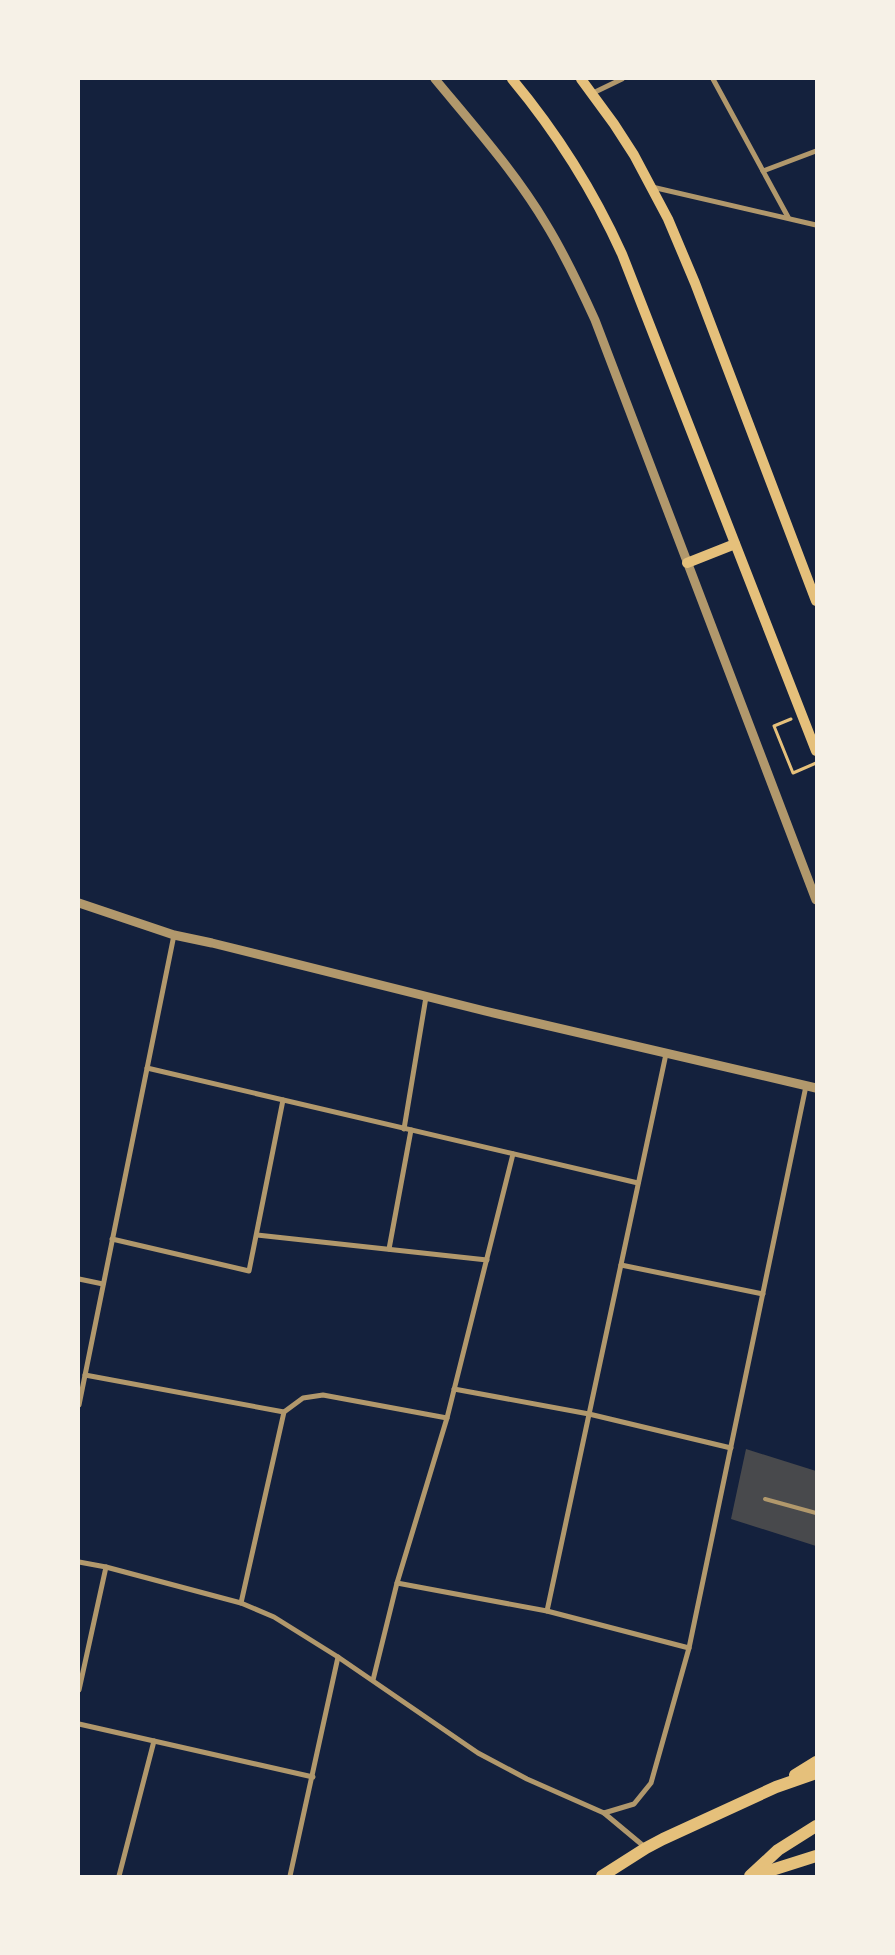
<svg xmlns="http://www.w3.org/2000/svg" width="895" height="1955" font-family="'Fira Sans',sans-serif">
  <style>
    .building { fill: #48494c }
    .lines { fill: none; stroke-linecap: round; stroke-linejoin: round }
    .path { stroke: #e5c07b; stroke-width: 3 }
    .service { stroke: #b1986c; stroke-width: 4 }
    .minor { stroke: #b1986c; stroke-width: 5 }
    .tertiary { stroke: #b1986c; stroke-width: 9 }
    .secondary { stroke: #e5c07b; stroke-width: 10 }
    .primary { stroke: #e5c07b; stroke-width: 12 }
  </style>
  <rect width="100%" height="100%" fill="#14213d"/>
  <polygon class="building" points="746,1449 816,1471 816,1546 731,1519"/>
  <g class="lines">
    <polyline class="path" points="791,719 774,726 793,773 816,763"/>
    <polyline class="service" points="765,1499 816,1513"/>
    <g class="minor">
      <polyline points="713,79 788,217"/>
      <polyline points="593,93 622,79"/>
      <polyline points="763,171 816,151"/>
      <polyline points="652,187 816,225"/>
      <polyline points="147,1068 638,1183"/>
      <polyline points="404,1129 426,997"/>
      <polyline points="257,1235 487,1260"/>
      <polyline points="112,1239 249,1271 283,1100"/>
      <polyline points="389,1249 411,1130"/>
      <polyline points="621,1265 763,1294"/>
      <polyline points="79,1279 103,1284"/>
      <polyline points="85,1375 284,1412"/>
      <polyline points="454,1389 589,1414 731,1448"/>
      <polyline points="79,1405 174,935"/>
      <polyline points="79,1562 106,1567 241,1603 274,1617 338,1657 478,1753 527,1779 604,1813 634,1804 651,1783 689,1648 806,1086"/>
      <polyline points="397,1583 547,1611 689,1648"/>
      <polyline points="241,1603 284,1412 303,1398 323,1395 447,1418"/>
      <polyline points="547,1611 666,1054"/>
      <polyline points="373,1680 397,1583 447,1418 513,1154"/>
      <polyline points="79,1690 106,1567"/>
      <polyline points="79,1724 313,1777"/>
      <polyline points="604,1813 646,1848"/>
      <polyline points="119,1876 154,1741"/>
      <polyline points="290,1876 338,1657"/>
    </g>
    <g class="tertiary">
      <path d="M435,79C474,126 515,172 546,224C565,255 580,287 595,320L816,900"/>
      <polyline points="79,903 174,935 212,943 485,1011 816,1088"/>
    </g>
    <g class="secondary">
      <path d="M512,79C557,133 593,190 622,254L816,751"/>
      <polyline points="581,79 614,124 634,155 668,219 695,283 816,601"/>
      <polyline points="687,563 735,544"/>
    </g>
    <g class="primary">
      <polyline points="795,1775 816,1762"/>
      <polyline points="602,1876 646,1848 663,1839 776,1787 816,1773"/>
      <polyline points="750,1876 778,1850 816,1826"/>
      <polyline points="753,1876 816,1856"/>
    </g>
  </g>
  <rect width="895" height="1955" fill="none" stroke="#f6f1e7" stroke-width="160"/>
</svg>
